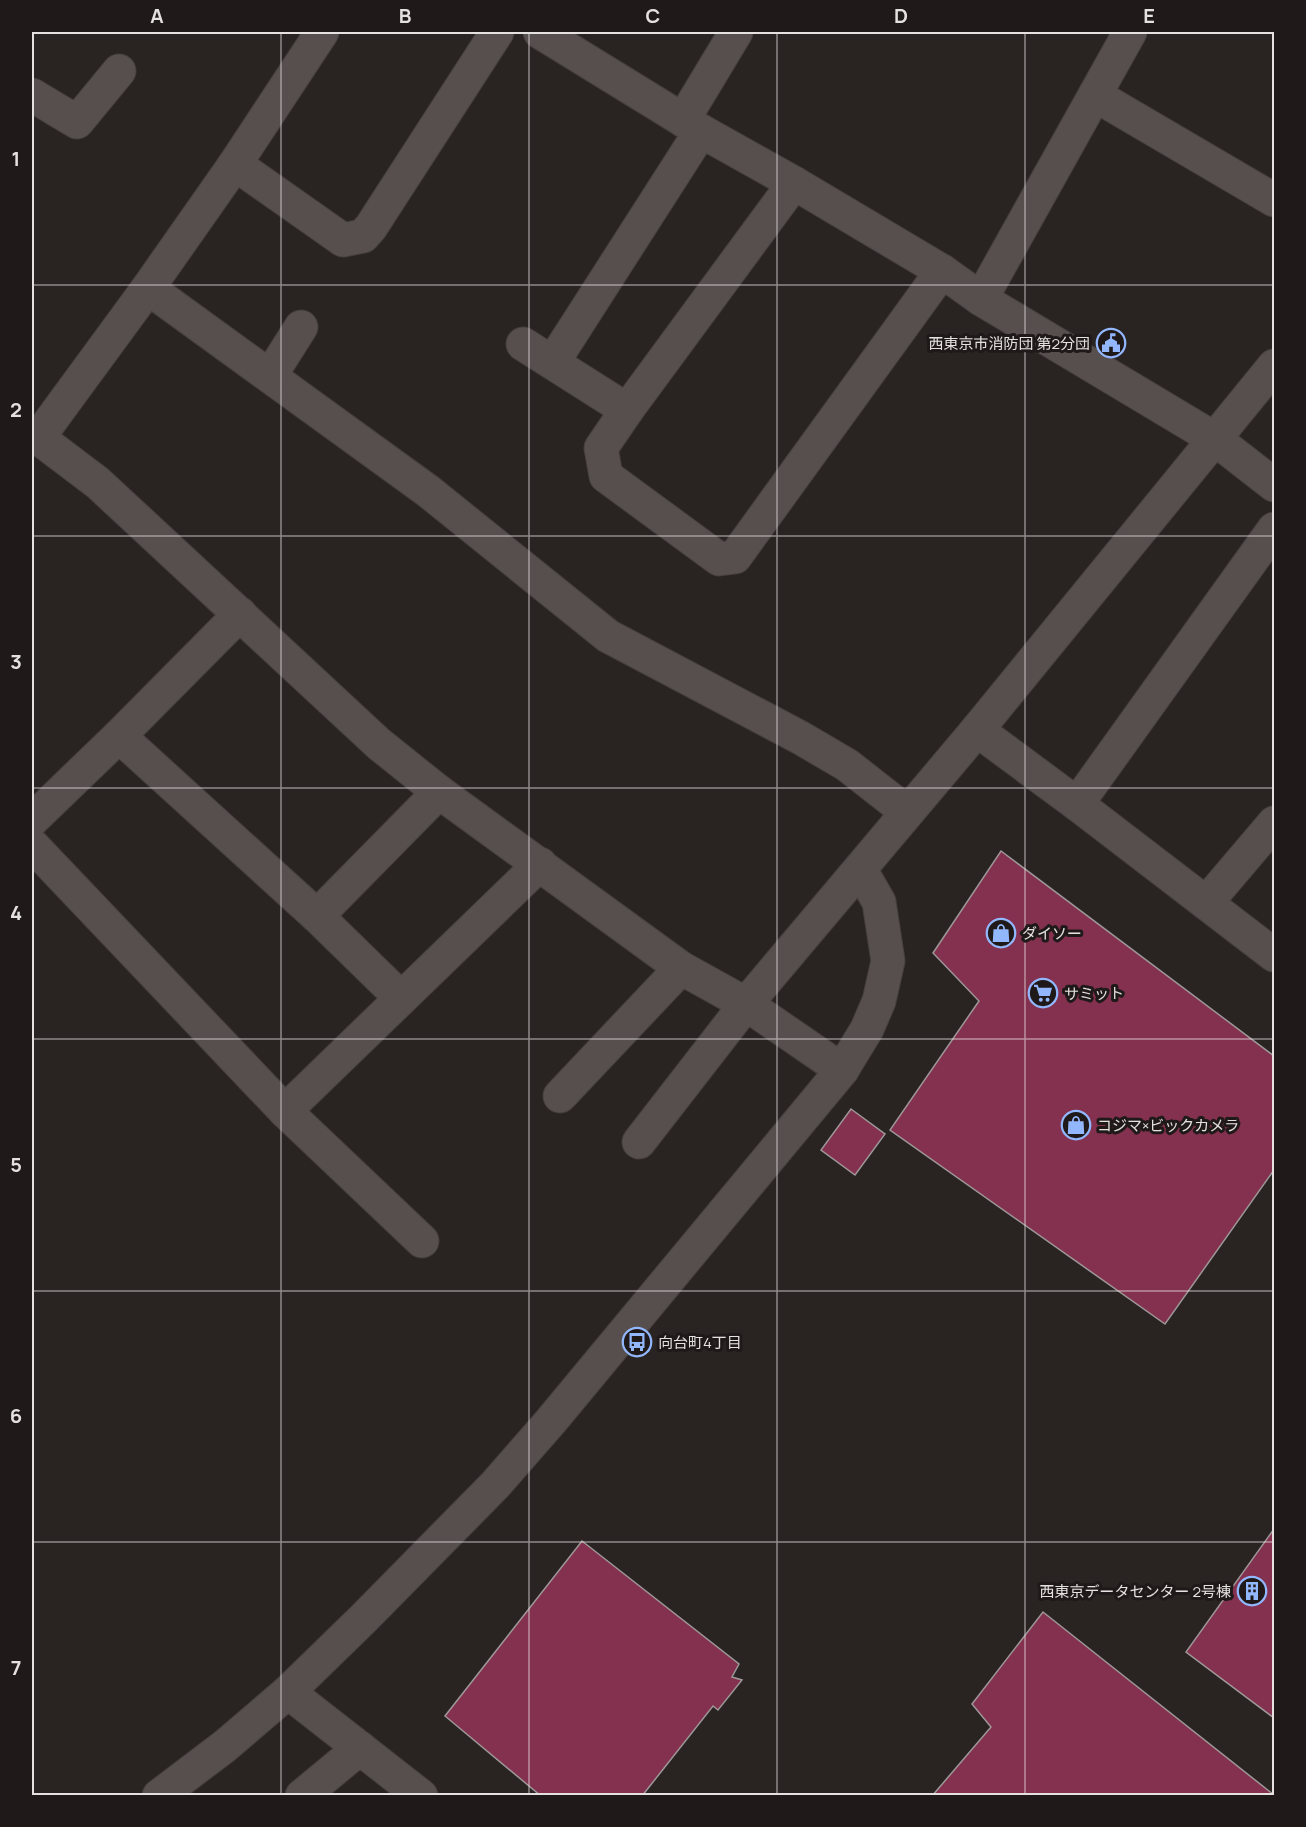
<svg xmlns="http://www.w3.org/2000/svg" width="1306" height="1827" font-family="Manrope,'Noto Sans JP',sans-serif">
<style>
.building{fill:#84314f;stroke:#9e9798;stroke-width:1.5}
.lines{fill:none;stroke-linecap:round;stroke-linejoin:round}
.minor-casing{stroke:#453f3e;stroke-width:35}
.minor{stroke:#564f4e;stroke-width:33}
.grid{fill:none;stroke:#e5e1e0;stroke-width:1.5;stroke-opacity:0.55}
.labels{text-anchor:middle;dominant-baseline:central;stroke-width:6;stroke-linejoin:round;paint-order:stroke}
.poi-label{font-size:15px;fill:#e5e1e0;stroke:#1f1919;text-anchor:start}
.neatline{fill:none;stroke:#e5e1e0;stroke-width:2}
.grid-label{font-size:20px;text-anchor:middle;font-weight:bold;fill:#e5e1e0}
</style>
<rect width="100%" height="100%" fill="#292322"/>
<g class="building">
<polygon points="1001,851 1274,1056 1274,1170 1165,1324 890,1130 979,1001 933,953"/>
<polygon points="851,1109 885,1134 855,1175 821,1150"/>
<polygon points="1274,1529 1274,1718 1186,1652"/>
<polygon points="582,1541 739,1664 732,1677 742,1680 718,1710 713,1706 642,1796 541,1796 445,1716"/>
<polygon points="1043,1612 1274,1795 1274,1796 932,1796 991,1727 972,1704"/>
</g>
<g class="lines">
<g class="minor-casing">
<g id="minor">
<polyline points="540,32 701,131 794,183 942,271 981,299 1215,439 1274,485"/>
<polyline points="32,95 77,122 119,71"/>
<polyline points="1095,95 1274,200"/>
<polyline points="683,120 736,32"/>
<polyline points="235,164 343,240 363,236 371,227 497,32"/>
<polyline points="794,183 627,410 601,448 606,476 719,559 735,557 942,271"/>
<polyline points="148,288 428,491 608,636 801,738 847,765 907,812"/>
<polyline points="981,299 1130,32"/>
<polyline points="523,344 627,410"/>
<polyline points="553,362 701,131"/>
<polyline points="270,376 301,327"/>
<polyline points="32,433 98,483 379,744 439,792 681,968 746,1004 842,1070"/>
<polyline points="38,438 148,288 235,164 322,32"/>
<polyline points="977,730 1077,804 1274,955"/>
<polyline points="119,736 317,916 401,998"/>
<polyline points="1077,804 1274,529"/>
<polyline points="32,820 119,736 240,614"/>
<polyline points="32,845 285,1111 422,1241"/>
<polyline points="1206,903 1274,823"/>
<polyline points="317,916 439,792"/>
<polyline points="560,1096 681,968"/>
<polyline points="285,1111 540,864"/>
<polyline points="639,1142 746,1004 977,730 1274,366"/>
<polyline points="288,1692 421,1796"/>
<polyline points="159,1796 225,1746 288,1692 364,1618 495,1485 551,1421 842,1070 867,1029 879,1001 888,961 879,902 860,869"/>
<polyline points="302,1796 360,1748"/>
</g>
</g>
<use href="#minor" class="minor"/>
</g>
<path class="grid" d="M281 32V1796M529 32V1796M777 32V1796M1025 32V1796M32 285H1274M32 536H1274M32 788H1274M32 1039H1274M32 1291H1274M32 1542H1274"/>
<defs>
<g id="civic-ring" transform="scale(1.5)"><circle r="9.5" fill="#1f1919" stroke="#92b7fd" stroke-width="1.5"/><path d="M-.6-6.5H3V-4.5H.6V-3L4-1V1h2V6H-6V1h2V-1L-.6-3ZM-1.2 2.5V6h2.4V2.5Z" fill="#92b7fd"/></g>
<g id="shop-ring" transform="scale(1.5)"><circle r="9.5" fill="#1f1919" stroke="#92b7fd" stroke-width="1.5"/><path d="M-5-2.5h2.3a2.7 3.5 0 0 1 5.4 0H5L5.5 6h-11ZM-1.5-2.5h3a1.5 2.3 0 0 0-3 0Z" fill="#92b7fd"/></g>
<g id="supermarket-ring" transform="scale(1.5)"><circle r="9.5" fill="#1f1919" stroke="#92b7fd" stroke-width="1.5"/><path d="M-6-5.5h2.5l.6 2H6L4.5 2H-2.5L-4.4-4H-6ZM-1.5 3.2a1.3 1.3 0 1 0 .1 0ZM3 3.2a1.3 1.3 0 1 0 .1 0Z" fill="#92b7fd"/></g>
<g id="bus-ring" transform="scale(1.5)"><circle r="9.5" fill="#1f1919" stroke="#92b7fd" stroke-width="1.5"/><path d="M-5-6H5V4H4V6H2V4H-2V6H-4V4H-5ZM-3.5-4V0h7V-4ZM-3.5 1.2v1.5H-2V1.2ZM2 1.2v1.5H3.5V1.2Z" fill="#92b7fd"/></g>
<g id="building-ring" transform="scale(1.5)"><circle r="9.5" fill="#1f1919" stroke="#92b7fd" stroke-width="1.5"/><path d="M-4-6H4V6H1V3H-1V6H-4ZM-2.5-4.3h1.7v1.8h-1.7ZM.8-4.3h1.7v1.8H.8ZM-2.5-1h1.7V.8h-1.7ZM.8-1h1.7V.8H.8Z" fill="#92b7fd"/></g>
</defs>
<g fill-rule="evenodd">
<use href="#civic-ring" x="1111" y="343"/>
<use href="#shop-ring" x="1001" y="933"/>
<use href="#supermarket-ring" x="1043" y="993"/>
<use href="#shop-ring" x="1076" y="1125"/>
<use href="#bus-ring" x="637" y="1342"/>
<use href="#building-ring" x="1252" y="1591"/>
</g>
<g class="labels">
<g class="poi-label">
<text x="1090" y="343" text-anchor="end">西東京市消防団 第2分団</text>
<text x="1022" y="933">ダイソー</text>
<text x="1064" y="993">サミット</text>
<text x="1097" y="1125">コジマ×ビックカメラ</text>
<text x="658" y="1342">向台町4丁目</text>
<text x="1231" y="1591" text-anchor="end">西東京データセンター 2号棟</text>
</g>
</g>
<rect width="1306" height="1827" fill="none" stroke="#1f1919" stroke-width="66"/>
<rect x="33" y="33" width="1240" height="1761" class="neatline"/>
<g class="grid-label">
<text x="157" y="23">A</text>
<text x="405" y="23">B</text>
<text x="653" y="23">C</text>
<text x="901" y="23">D</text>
<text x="1149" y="23">E</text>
<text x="16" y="166">1</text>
<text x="16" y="417">2</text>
<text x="16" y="669">3</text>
<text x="16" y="920">4</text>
<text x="16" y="1172">5</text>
<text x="16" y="1423">6</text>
<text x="16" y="1675">7</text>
</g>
</svg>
